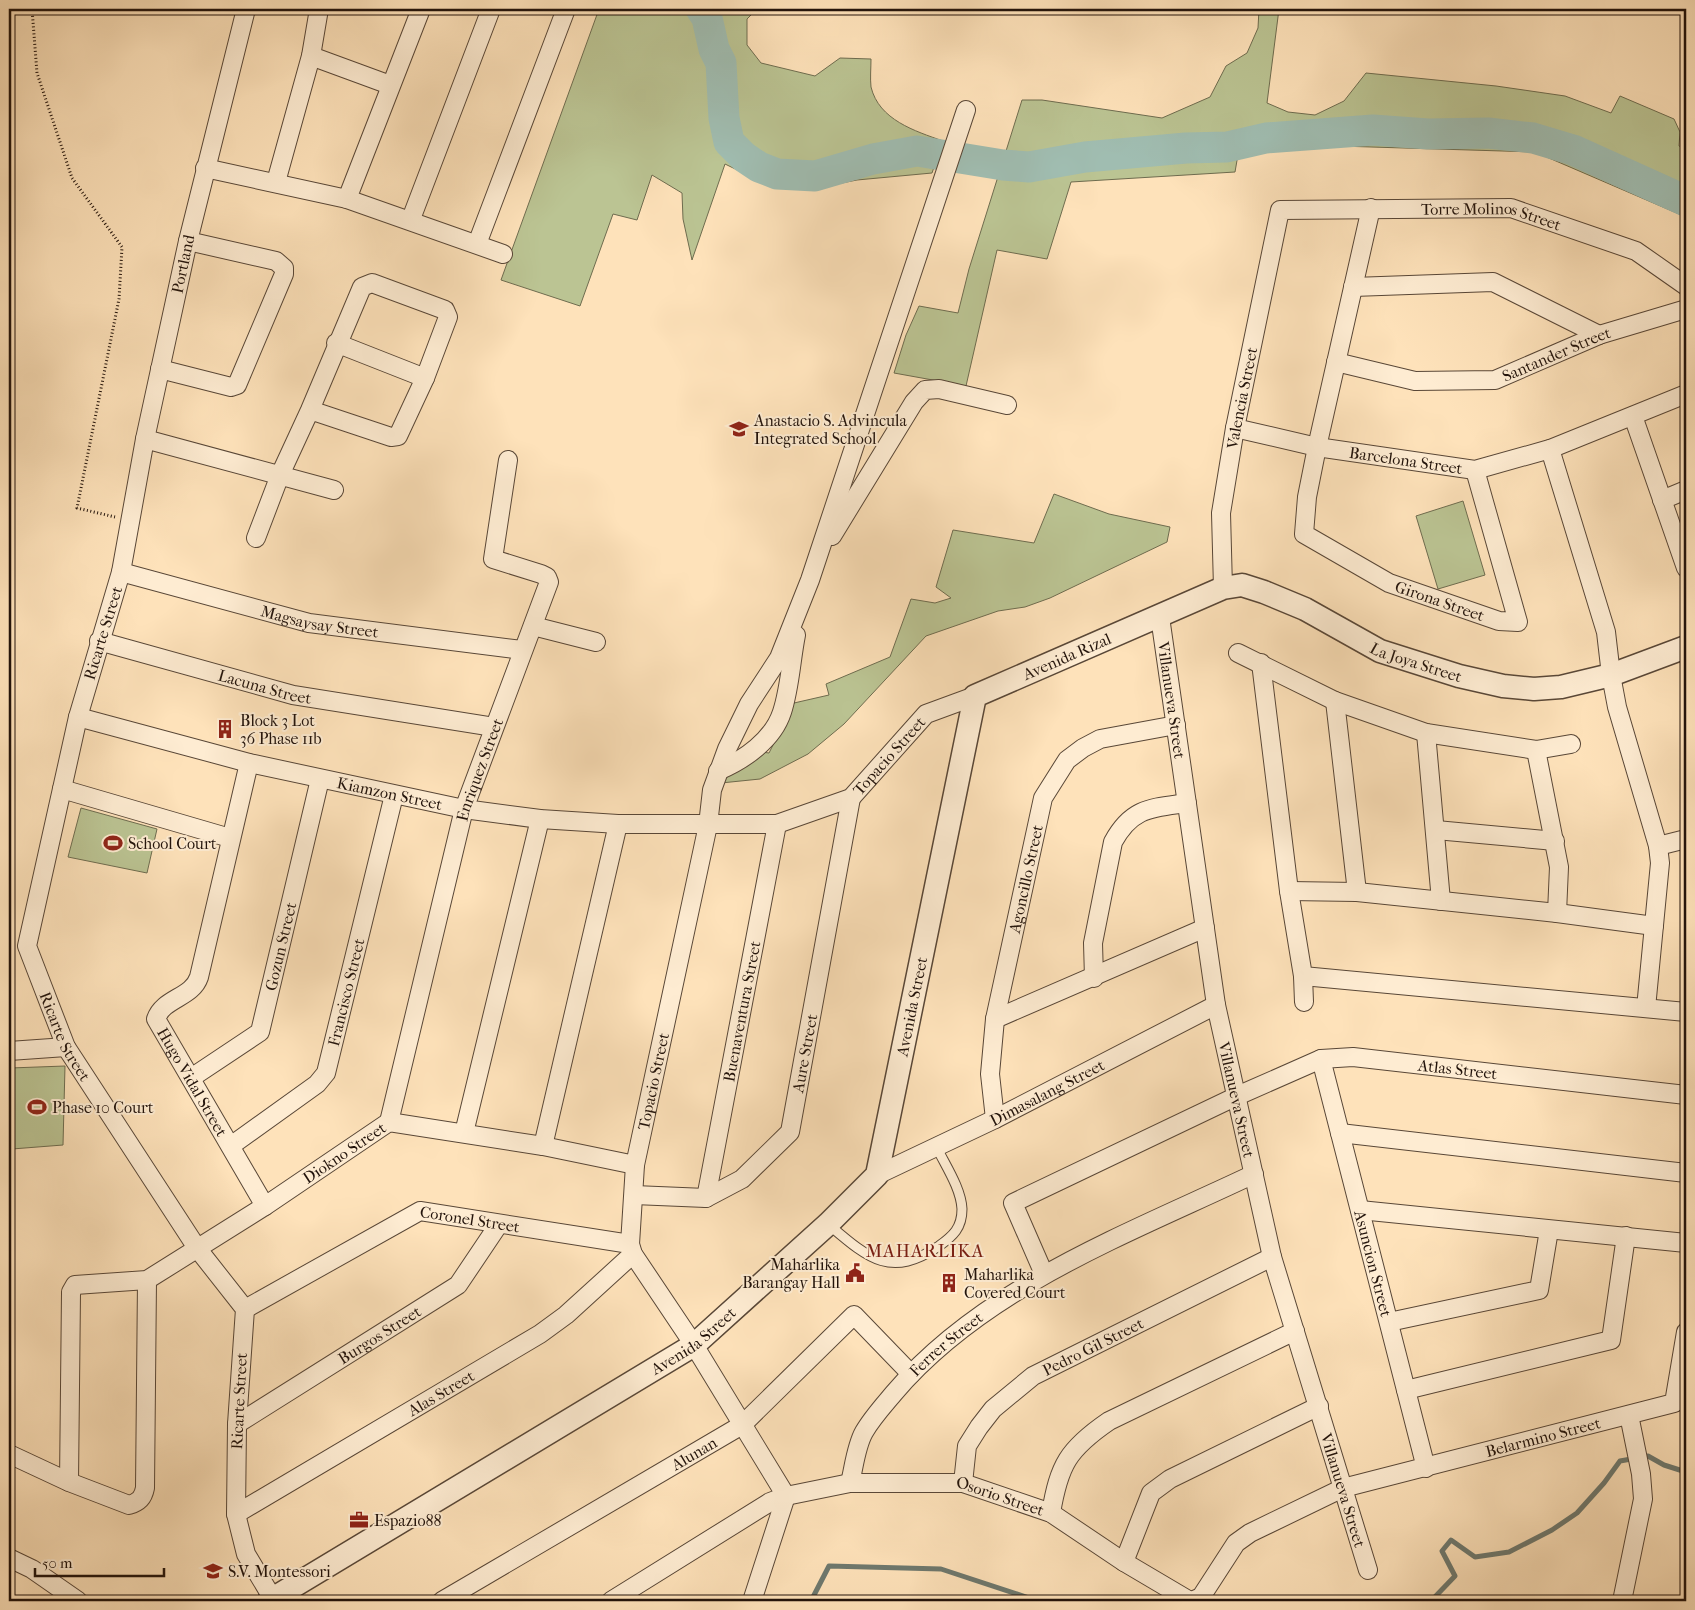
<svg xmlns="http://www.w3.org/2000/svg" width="1695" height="1610" font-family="'IM FELL French Canon',serif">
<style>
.green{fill:#bbc493;stroke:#6e6c4f}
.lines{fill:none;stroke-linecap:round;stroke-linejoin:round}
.stream{stroke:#6e796f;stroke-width:5}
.river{stroke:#a0bdb1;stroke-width:31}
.service-casing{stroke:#594737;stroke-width:11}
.minor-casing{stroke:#594737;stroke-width:20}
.tertiary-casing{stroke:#594737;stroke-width:25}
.path{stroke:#22130b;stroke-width:3;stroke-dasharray:1 2.5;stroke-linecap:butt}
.service{stroke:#feecd2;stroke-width:9}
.minor{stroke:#feecd2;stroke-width:18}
.tertiary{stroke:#feecd2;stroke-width:22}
.labels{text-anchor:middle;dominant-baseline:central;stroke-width:4;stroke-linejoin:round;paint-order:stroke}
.street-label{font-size:16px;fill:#22130b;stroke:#feecd2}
.poi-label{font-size:16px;fill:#22130b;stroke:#feecd2;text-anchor:start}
.neighbourhood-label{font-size:18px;letter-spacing:1px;fill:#7a1f14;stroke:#feecd2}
</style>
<rect width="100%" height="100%" fill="#fee2ba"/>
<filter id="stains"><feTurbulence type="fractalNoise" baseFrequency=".004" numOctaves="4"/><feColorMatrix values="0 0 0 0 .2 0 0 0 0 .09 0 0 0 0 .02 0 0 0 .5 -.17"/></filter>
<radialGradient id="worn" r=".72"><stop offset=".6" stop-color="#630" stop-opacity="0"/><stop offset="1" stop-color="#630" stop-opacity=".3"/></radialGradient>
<g class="green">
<path d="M599 9H757L747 19V45L761 63 815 76 840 58 871 59C871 68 870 78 871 87 879 120 915 131 943 141L932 173 857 180 811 189 785 188 762 182 725 164 692 260 683 219 682 193 652 175 637 220 613 214 580 306 501 280Z"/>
<polygon points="1259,9 1279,9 1267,103 1288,112 1315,115 1344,101 1366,73 1496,86 1565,96 1611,113 1620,96 1674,119 1680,132 1679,146 1686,149 1686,217 1535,152 1240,143 1235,172 1071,182 1047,259 997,250 966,386 894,373 906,335 919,306 958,313 969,269 1022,100 1042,100 1162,118 1210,97 1226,66 1247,53 1258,28"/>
<polygon points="1054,494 1109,514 1170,527 1167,542 1050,598 1025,607 998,611 926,636 844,724 808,754 760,779 721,783 739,749 769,753 794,703 829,695 826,684 890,657 911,599 935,603 951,598 936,587 953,530 1034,543"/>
<polygon points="1463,501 1485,575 1438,589 1416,516"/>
<polygon points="81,808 157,829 147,873 68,857"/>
<polygon points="65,1066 63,1145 12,1149 10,1068"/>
</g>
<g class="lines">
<g class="stream">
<polyline points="811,1601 829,1566 941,1569 1038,1601"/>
<polyline points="1431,1601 1455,1576 1442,1551 1451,1540 1475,1557 1509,1552 1552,1530 1577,1513 1604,1483 1620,1461 1648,1456 1664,1465 1686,1472"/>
</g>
<polyline class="river" points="701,9 707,18 714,49 721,63 724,118 729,142 744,157 759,167 777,174 815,176 873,159 917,151 1003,165 1029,167 1085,157 1186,148 1227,147 1266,138 1373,130 1428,134 1488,133 1533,138 1573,150 1686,201"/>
<g class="service-casing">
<path id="service" d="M828 1224C868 1258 890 1279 939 1246 953 1236 962 1228 962 1209 961 1188 945 1165 936 1146"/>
</g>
<g class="minor-casing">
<g id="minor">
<path id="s1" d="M246 9 188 241 145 439 121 572 78 717 27 946 66 1047 197 1248 245 1309 237 1424 236 1514 246 1554 273 1599"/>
<polyline points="311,56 390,85"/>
<polyline points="205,168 347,199 503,254"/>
<polyline points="276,182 311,56 319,9"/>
<polyline points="347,199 421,9"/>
<path id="s2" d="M1371 208 1317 447 1307 497 1304 534 1389 583 1499 621 1518 622 1475 470"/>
<polyline points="411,219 491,9"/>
<polyline points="477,244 566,9"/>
<polyline points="1353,287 1493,282 1599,335"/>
<polyline points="336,343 425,378"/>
<path id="s3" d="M1336 362 1415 381 1495 380 1599 335 1686 309"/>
<polyline points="160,369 231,387 237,385 284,274 284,268 276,261 188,241"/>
<polyline points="1633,416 1686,568"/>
<path id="s4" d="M1235 428 1317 447 1475 470 1550 449 1686 394"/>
<polyline points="145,439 334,490"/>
<polyline points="1550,449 1606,632 1611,675 1617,707 1658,846 1660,863 1646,1008"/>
<polyline points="1662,500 1686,490"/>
<polyline points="832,536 914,402 925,390 939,389 1007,405"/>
<polyline points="256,538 280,475 310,410 362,287 372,283 445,310 448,317 425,378 398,436 391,437 310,410"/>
<path id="s5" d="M121 572 309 623 522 650"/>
<path id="s6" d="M1223 588 1221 513 1235 428 1280 210 1511 208 1636 251 1686 286"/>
<path id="s7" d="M1160 617 1216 1005 1272 1257 1368 1570"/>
<polyline points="533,626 596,642"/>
<path id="s8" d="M99 641 293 695 494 727"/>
<polyline points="1238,653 1335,701 1426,733 1536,750 1571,744"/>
<polyline points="1261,663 1289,891 1303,976 1686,1012"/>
<polyline points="1335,701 1357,892"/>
<path id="s9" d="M78 717 249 763 464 809 540 819 618 824H777L851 798 926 714 975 696"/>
<polyline points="1426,733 1441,901"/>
<path id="s10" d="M249 763 199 977C192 998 163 998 156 1019L265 1206"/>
<path d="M718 771C744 760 773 740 782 712 790 688 791 660 796 635"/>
<polyline points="62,789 230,838"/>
<polyline points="1436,830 1555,841"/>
<polyline points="1658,846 1686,839"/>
<polyline points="1289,891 1357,892 1557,913 1559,867 1536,750"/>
<polyline points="1557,913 1654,926"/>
<polyline points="1303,976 1304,1002"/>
<path d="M1094 978 1093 943 1113 842C1132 807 1152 808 1187 803"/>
<polyline points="995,1019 1205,928"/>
<polyline points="9,1051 66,1047"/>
<path id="s11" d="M1321 1059 1426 1468"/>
<path id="s12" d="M191 1078 260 1032 320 779"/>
<path id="s13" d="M995 1119 990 1074 995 1019 1043 798 1067 760 1083 748 1100 739 1176 725"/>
<path id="s14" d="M389 1122 464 809 549 582 547 577 541 574 493 559 508 460"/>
<polyline points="464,1133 540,819"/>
<polyline points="1340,1133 1686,1173"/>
<path id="s15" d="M232 1145 317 1084 326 1073 394 795"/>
<polyline points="543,1146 618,824"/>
<path id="s16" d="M877 1175 995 1119 1216 1005"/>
<path id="s17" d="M634 1195 706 1198 742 1179 790 1132 851 798"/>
<path id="s18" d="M706 1198 777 824"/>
<polyline points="1360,1210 1686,1243"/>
<path id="s19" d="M1044 1274 1013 1203 1237 1096 1321 1059 1353 1057 1686 1095"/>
<path id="s20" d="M245 1309 420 1211 630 1244"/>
<polyline points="1389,1322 1539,1290 1549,1230"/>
<polyline points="1406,1390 1611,1340 1626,1236"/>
<path id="s21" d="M237 1424 458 1285 499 1224"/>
<path d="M9 1454 69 1482 129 1505C139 1502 143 1498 145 1488L147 1280"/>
<path id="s22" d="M69 1482 71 1292 75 1285 147 1280 265 1206 389 1122 543 1146 635 1165"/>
<path id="s23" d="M850 1483C854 1467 856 1446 864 1432 872 1418 884 1405 894 1393 985 1286 1130 1233 1254 1174"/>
<path id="s24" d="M963 1483 967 1446 979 1427 993 1409 1033 1376 1272 1257"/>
<path d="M1051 1513C1059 1465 1068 1449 1109 1421L1295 1331"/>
<path id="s25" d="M236 1514 540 1334 566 1315 633 1254"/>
<polyline points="9,1558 32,1569 78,1601"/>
<polyline points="1124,1562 1151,1493 1170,1479 1319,1406"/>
<path id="s26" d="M442 1601 742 1425 854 1315 911 1374"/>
<path id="s27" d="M611 1601 770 1502 786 1496 850 1483H963L1051 1513 1124 1562 1190 1601"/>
<path id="s28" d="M752 1601 786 1496 694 1345 633 1254 630 1244 635 1165 708 825 712 790 727 749 749 704 779 658 810 580 966 110"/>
<path id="s29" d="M1192 1601 1201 1597 1236 1543 1250 1533 1343 1488 1674 1403 1686 1332"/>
<polyline points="1622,1601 1643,1499 1641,1474 1629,1415"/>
</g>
</g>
<g class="tertiary-casing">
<g id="tertiary">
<path id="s30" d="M269 1601 694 1345 828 1224 877 1175 975 696 1223 588 1242 585 1264 592 1305 609 1380 651 1459 676 1503 686 1534 689 1561 687 1611 675 1686 647"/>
</g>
</g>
<polyline class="path" points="32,9 37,73 72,178 122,247 119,299 77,508 115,517"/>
<use href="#service" class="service"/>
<use href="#minor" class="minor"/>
<use href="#tertiary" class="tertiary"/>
</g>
<defs>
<g id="school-bare" transform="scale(1.5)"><path d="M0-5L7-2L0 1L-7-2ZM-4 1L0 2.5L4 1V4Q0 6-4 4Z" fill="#8f2418" stroke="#feecd2" stroke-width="2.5" paint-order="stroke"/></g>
<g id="building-bare" transform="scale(1.5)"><path d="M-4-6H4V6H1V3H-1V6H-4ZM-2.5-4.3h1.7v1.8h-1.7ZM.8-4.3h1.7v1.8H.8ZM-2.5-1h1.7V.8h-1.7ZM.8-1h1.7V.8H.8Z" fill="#8f2418" stroke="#feecd2" stroke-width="2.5" paint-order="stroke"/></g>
<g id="stadium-bare" transform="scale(1.5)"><path d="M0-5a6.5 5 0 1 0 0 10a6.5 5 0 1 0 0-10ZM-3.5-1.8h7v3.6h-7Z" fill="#8f2418" stroke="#feecd2" stroke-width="2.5" paint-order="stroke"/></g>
<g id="civic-bare" transform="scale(1.5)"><path d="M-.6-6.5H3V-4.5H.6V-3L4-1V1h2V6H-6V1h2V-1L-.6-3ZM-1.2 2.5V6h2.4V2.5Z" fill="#8f2418" stroke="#feecd2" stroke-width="2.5" paint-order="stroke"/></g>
<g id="office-bare" transform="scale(1.5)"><path d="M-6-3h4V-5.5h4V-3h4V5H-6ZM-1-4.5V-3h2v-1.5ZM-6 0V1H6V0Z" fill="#8f2418" stroke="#feecd2" stroke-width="2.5" paint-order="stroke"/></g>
</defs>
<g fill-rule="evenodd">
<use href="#school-bare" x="739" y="429"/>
<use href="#building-bare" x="225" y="729"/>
<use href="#stadium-bare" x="113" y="843"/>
<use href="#stadium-bare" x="37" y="1107"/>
<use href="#civic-bare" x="855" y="1273"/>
<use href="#building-bare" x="949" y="1283"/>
<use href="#office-bare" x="359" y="1520"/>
<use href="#school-bare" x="213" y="1571"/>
</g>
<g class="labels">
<g class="street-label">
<text stroke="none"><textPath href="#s6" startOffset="596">Torre Molinos Street</textPath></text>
<text transform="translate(183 264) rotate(-78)">Portland</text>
<text stroke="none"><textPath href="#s3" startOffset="228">Santander Street</textPath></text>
<text stroke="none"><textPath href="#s6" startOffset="192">Valencia Street</textPath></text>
<text stroke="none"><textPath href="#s4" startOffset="174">Barcelona Street</textPath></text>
<text stroke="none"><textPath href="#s2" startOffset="485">Girona Street</textPath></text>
<text stroke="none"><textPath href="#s5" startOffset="205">Magsaysay Street</textPath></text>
<text transform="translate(103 633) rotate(-73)">Ricarte Street</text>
<text stroke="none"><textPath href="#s30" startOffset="1335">Avenida Rizal</textPath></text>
<text stroke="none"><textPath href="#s30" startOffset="1716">La Joya Street</textPath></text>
<text stroke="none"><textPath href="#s8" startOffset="172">Lacuna Street</textPath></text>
<text stroke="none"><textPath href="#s7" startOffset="84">Villanueva Street</textPath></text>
<text stroke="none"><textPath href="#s9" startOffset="846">Topacio Street</textPath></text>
<text stroke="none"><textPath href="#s14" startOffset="364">Enriquez Street</textPath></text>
<text stroke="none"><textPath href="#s9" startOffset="321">Kiamzon Street</textPath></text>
<text stroke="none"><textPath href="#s13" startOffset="244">Agoncillo Street</textPath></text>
<text stroke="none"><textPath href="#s12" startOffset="171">Gozun Street</textPath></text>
<text stroke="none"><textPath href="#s15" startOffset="202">Francisco Street</textPath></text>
<text stroke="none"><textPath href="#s30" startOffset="918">Avenida Street</textPath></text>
<text stroke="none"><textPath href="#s18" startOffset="190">Buenaventura Street</textPath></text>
<text stroke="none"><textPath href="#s1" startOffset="1061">Ricarte Street</textPath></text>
<text stroke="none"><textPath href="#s17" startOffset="260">Aure Street</textPath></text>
<text stroke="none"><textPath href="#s19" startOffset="555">Atlas Street</textPath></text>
<text stroke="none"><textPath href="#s10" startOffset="354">Hugo Vidal Street</textPath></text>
<text stroke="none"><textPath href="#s28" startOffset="572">Topacio Street</textPath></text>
<text stroke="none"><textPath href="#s16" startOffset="189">Dimasalang Street</textPath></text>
<text stroke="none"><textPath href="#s7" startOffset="489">Villanueva Street</textPath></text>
<text stroke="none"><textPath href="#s22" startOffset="505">Diokno Street</textPath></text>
<text stroke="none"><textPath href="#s20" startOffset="251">Coronel Street</textPath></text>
<text stroke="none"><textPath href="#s11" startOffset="211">Asuncion Street</textPath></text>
<text stroke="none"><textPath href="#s21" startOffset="168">Burgos Street</textPath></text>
<text stroke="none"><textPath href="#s30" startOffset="498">Avenida Street</textPath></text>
<text stroke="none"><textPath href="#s23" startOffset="174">Ferrer Street</textPath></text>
<text stroke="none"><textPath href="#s24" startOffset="201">Pedro Gil Street</textPath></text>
<text stroke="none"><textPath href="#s25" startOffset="238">Alas Street</textPath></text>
<text transform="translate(239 1401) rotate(-87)">Ricarte Street</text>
<text stroke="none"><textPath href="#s29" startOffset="401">Belarmino Street</textPath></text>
<text stroke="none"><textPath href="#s26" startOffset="292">Alunan</textPath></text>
<text stroke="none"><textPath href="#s7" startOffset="894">Villanueva Street</textPath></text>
<text stroke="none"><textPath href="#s27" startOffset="422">Osorio Street</textPath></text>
</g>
<g class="poi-label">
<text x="754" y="420">Anastacio S. Advincula<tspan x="754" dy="18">Integrated School</tspan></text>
<text x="240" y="720">Block 3 Lot<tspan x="240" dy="18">36 Phase 11b</tspan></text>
<text x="128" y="843">School Court</text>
<text x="52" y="1107">Phase 10 Court</text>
<text x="840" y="1264" text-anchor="end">Maharlika<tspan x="840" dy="18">Barangay Hall</tspan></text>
<text x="964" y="1274">Maharlika<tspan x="964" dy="18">Covered Court</tspan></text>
<text x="374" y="1520">Espazio88</text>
<text x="228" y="1571">S.V. Montessori</text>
</g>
<g class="neighbourhood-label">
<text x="925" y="1251">MAHARLIKA</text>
</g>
</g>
<rect width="1695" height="1610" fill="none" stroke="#fee2ba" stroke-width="30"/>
<rect x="10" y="10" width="1675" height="1590" fill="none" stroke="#22130b" stroke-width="2.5"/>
<rect x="15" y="15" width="1665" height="1580" fill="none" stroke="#22130b"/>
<path d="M35 1568v8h129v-8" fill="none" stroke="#22130b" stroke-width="2.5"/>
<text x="42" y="1568" font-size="15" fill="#22130b" stroke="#feecd2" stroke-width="4" paint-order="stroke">50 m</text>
<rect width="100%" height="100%" filter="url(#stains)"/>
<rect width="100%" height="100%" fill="url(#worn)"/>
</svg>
